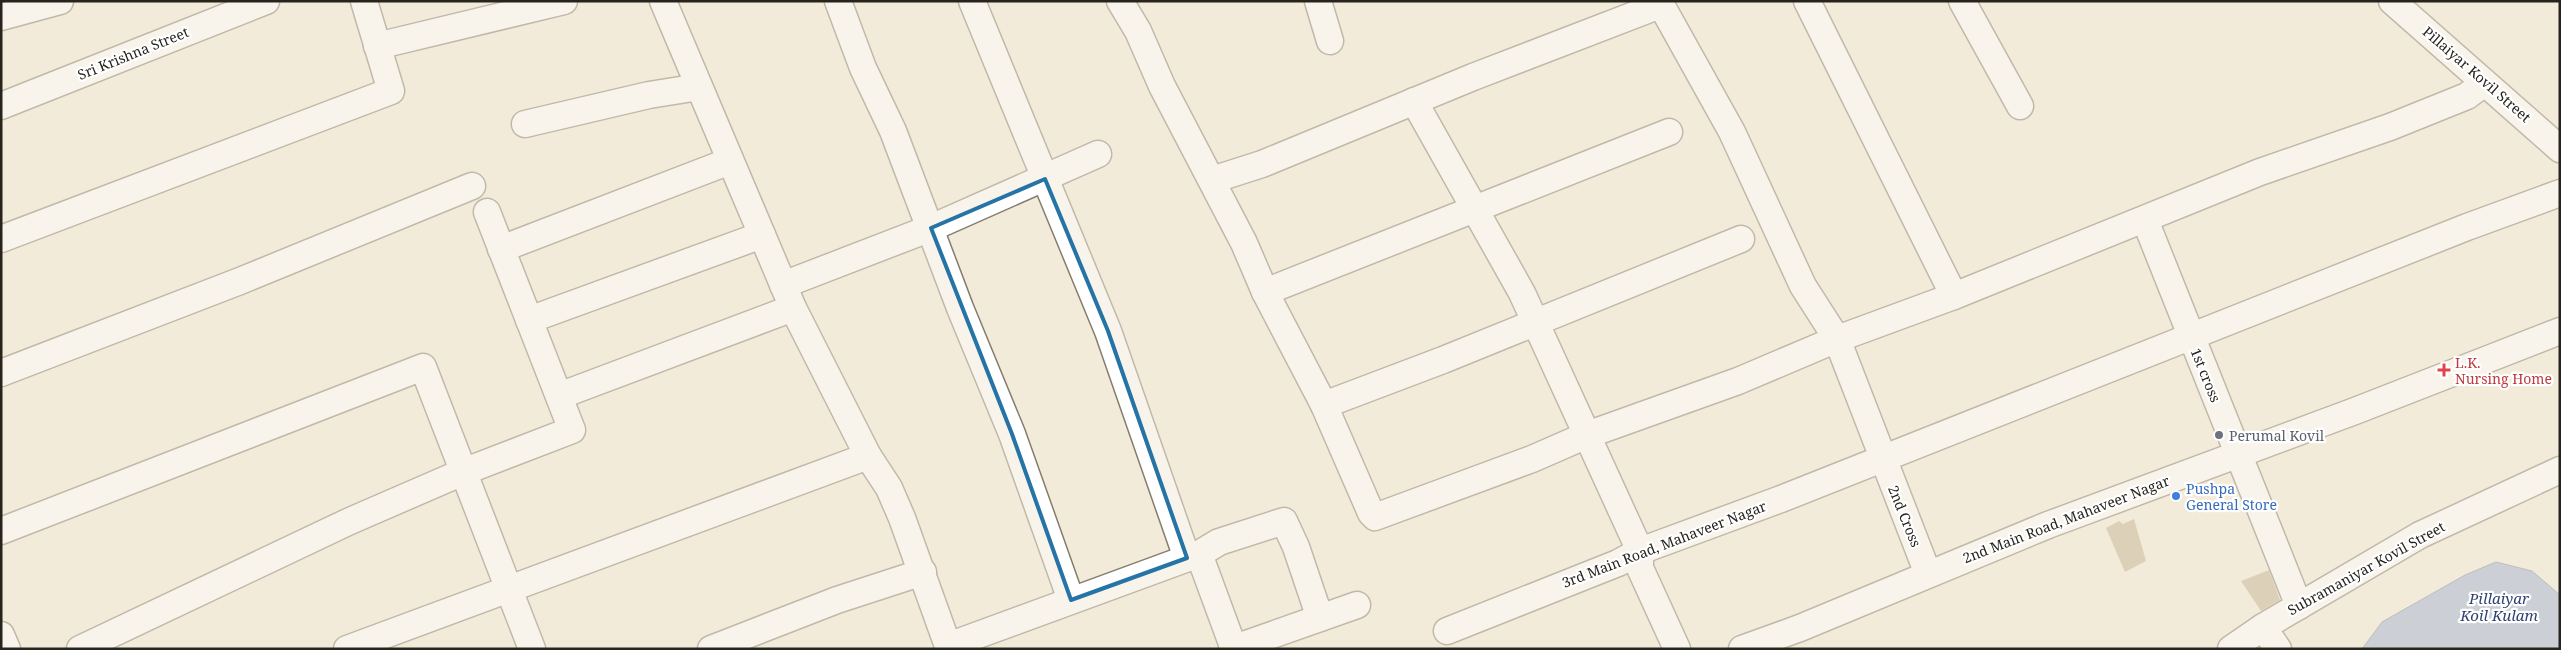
<svg xmlns="http://www.w3.org/2000/svg" width="2561" height="650" font-family="'Noto Serif',serif">
<style>
.water{fill:#9eaecf;stroke:#7a859a}
.building{fill:#c1b18e}
.lines{fill:none;stroke-linecap:round;stroke-linejoin:round}
.minor-casing{stroke:#847d6e;stroke-width:29}
.path{stroke:#b4aea0;stroke-width:3;stroke-dasharray:1 4;stroke-linecap:butt}
.minor{stroke:#fff;stroke-width:26}
.marked{fill:none;stroke:#2674a6;stroke-width:4;stroke-linejoin:round}
.health-dot{fill:#e0444e;stroke:#fff;stroke-width:2}
.worship-dot{fill:#6b7280;stroke:#fff;stroke-width:2}
.shop-dot{fill:#3f7fe0;stroke:#fff;stroke-width:2}
.labels{text-anchor:middle;dominant-baseline:central;stroke-width:4.5;stroke-linejoin:round;paint-order:stroke}
.street-label{font-size:14px;fill:#26241d;stroke:#fff}
.health-label{font-size:14px;fill:#be3a42;stroke:#fff;text-anchor:start}
.worship-label{font-size:14px;fill:#5b616d;stroke:#fff;text-anchor:start}
.shop-label{font-size:14px;fill:#366cbe;stroke:#fff;text-anchor:start}
.water-label{font-size:15px;font-style:italic;fill:#2e426f;stroke:#fff}
</style>
<rect width="100%" height="100%" fill="#f3ebda"/>
<polygon class="water" points="2496,562 2532,571 2560,595 2560,649 2362,649 2382,622 2465,575"/>
<g class="building">
<polygon points="2134,519 2146,561 2125,572 2106,528 2119,521 2123,524"/>
<polygon points="2269,570 2280,600 2261,611 2241,581"/>
</g>
<g class="lines">
<g class="minor-casing">
<g id="minor">
<polyline points="663,1 793,308 868,456 889,488 902,518 949,649"/>
<polyline points="838,1 863,68 893,131 960,308 1012,434 1071,600"/>
<polyline points="972,1 1108,331 1187,558"/>
<polyline points="1120,1 1138,31 1162,86 1244,243 1265,292 1324,405 1371,513 1375,517 1532,459 1587,435 1738,381 1837,339 1803,286 1732,132 1659,1"/>
<polyline points="1318,1 1330,41"/>
<polyline points="1807,1 1954,296"/>
<polyline points="1962,1 2020,106"/>
<polyline points="2392,1 2560,149"/>
<polyline points="1,17 60,1"/>
<polyline points="377,46 564,1"/>
<polyline points="1414,101 1522,293 1640,551 1640,568 1677,649"/>
<polyline points="1,106 266,1"/>
<polyline points="525,124 649,95 699,87"/>
<polyline points="1212,180 1262,164 1473,77 1660,5"/>
<polyline points="2145,220 2299,606"/>
<polyline points="1,239 391,91 364,1"/>
<polyline points="501,249 730,161"/>
<polyline points="783,285 931,228 1098,154"/>
<polyline points="1265,292 1669,132"/>
<polyline points="529,320 762,235"/>
<polyline points="1,373 240,281 472,186"/>
<polyline points="559,396 793,308"/>
<polyline points="1324,405 1443,360 1741,239"/>
<polyline points="1,531 423,367 532,649"/>
<polyline points="1199,554 1234,649"/>
<polyline points="1928,574 1837,339 1954,296 2260,172 2390,127 2467,96 2483,84"/>
<polyline points="2263,627 2278,649"/>
<polyline points="1447,631 1618,563 1640,551 1781,499 2467,227 2560,193"/>
<polyline points="1,635 7,649"/>
<polyline points="948,646 1199,554 1219,542 1284,521 1296,547 1320,618"/>
<polyline points="80,649 350,521 463,472 572,430 487,212"/>
<polyline points="347,649 868,456"/>
<polyline points="711,649 837,600 923,572"/>
<polyline points="1232,649 1357,605"/>
<polyline points="1742,649 1800,628 2048,525 2355,411 2560,331"/>
<polyline points="2231,649 2263,627 2420,535 2560,470"/>
</g>
</g>
<path class="path" d="M2380 649C2390 624 2484 576 2512 579 2522 580 2550 603 2560 610"/>
<use href="#minor" class="minor"/>
</g>
<path d="M0 0H2561V650H0ZM1045 179 1108 331 1187 558 1071 600 1012 434 931 228Z" fill="#f3ebda" fill-opacity=".55" fill-rule="evenodd"/>
<path class="marked" d="M1045 179 1108 331 1187 558 1071 600 1012 434 931 228Z"/>
<path class="health-dot" d="M2441.5 362.5h5v5h5v5h-5v5h-5v-5h-5v-5h5z"/>
<circle class="worship-dot" cx="2219" cy="435" r="5"/>
<circle class="shop-dot" cx="2176" cy="496" r="5"/>
<g class="labels">
<g class="street-label">
<text transform="translate(133 53) rotate(-22)">Sri Krishna Street</text>
<text transform="translate(2477 74) rotate(41)">Pillaiyar Kovil Street</text>
<text transform="translate(2206 375) rotate(68)">1st cross</text>
<text transform="translate(1905 516) rotate(68)">2nd Cross</text>
<text transform="translate(2066 519) rotate(-21)">2nd Main Road, Mahaveer Nagar</text>
<text transform="translate(1664 544) rotate(-21)">3rd Main Road, Mahaveer Nagar</text>
<text transform="translate(2366 568) rotate(-29)">Subramaniyar Kovil Street</text>
</g>
<g class="health-label">
<text x="2455" y="362">L.K.<tspan x="2455" dy="16">Nursing Home</tspan></text>
</g>
<g class="worship-label">
<text x="2229" y="435">Perumal Kovil</text>
</g>
<g class="shop-label">
<text x="2186" y="488">Pushpa<tspan x="2186" dy="16">General Store</tspan></text>
</g>
<g class="water-label">
<text x="2499" y="598">Pillaiyar<tspan x="2499" dy="17">Koil Kulam</tspan></text>
</g>
</g>
<rect width="2561" height="650" fill="none" stroke="#26241d" stroke-width="5"/>
</svg>
